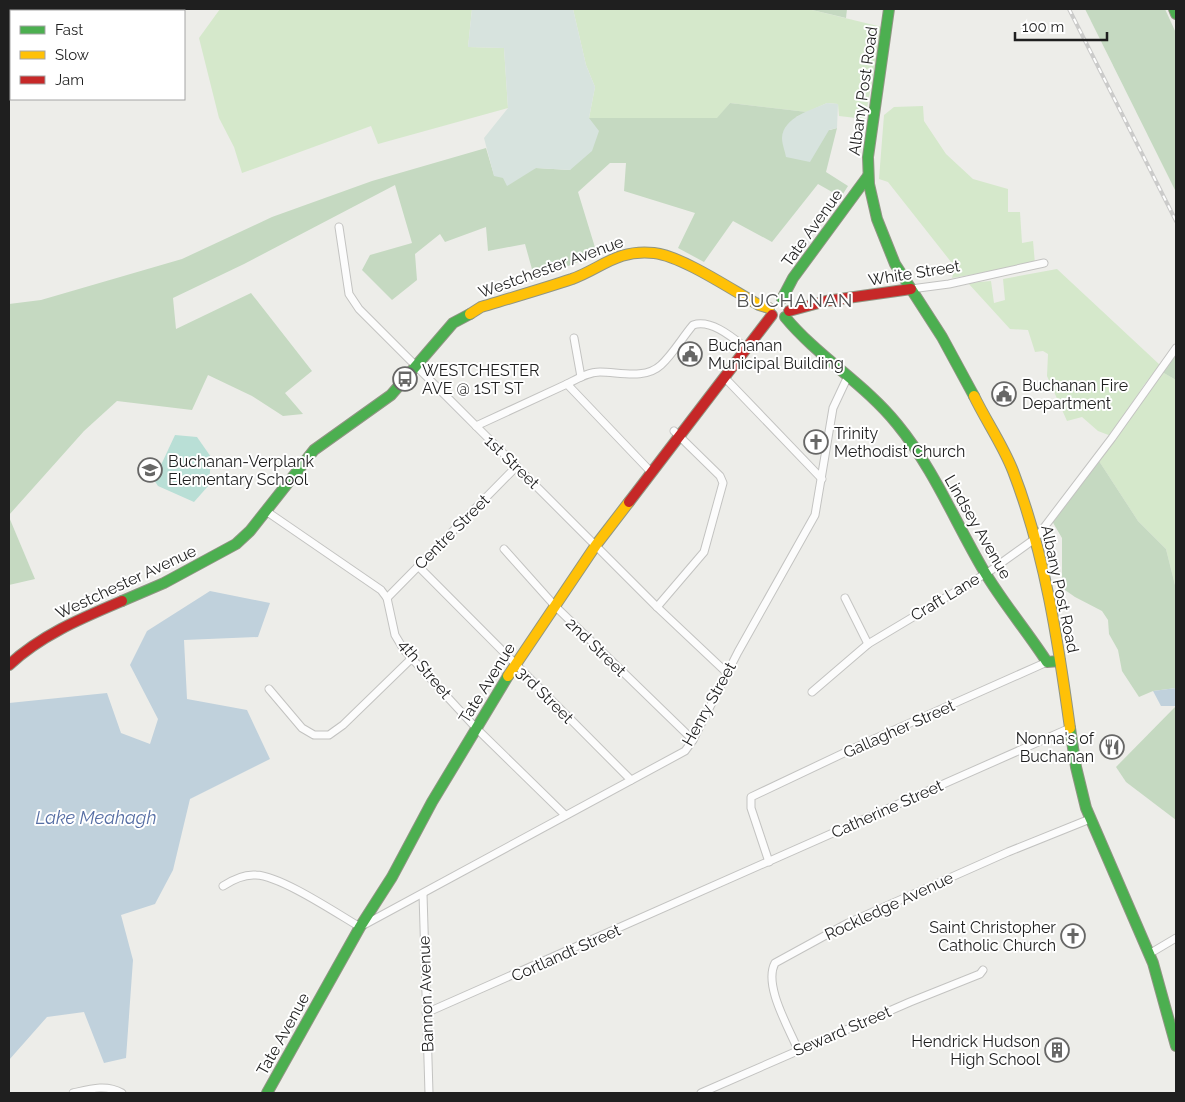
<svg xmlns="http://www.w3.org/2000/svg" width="1185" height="1102" font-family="Raleway,sans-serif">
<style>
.grass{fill:#d5e8cb}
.forest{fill:#c5d9c1}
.wetland{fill:#d7e3de}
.pitch{fill:#b9dfd6}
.water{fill:#c0d1dc}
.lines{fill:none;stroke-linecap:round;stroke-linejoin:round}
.street-casing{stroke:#c3c3c1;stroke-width:9}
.fast-casing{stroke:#909583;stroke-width:12}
.slow-casing{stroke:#909583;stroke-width:12}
.jam-casing{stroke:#909583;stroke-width:12}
.street{stroke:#fcfcfc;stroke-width:7}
.fast{stroke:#4caf50;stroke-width:10}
.slow{stroke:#ffc107;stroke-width:10}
.jam{stroke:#c62828;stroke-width:10}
.rail-casing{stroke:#cbcbca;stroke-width:4}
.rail{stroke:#fff;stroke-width:2;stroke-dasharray:5.5;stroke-linecap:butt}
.labels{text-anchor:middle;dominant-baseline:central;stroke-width:4;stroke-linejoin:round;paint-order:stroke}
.street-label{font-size:16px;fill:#1f1f1f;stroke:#fff}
.poi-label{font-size:16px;fill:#1f1f1f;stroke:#fff;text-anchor:start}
.water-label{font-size:18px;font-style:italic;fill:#566ea4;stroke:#fff}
.quarter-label{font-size:19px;letter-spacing:1px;fill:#525252;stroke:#fff}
</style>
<rect width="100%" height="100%" fill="#edede9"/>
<g class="grass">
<polygon points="220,9 472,9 468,47 504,48 508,108 378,144 371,126 242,173 234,147 219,118 199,38"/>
<polygon points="573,9 808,9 882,27 865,119 839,116 838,104 827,103 807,112 730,103 718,118 589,118 595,87 586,65"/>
<polygon points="923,106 924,121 946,154 973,179 1008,189 1008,212 1020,212 1022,243 1033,241 1035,264 952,278 955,267 888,182 879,179 884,115 894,107"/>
<polygon points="1057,269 1160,365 1144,385 1111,436 1098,431 1082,417 1067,421 1047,376 1048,354 1043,351 1035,352 1028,330 1010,329 968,283 991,281 994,303 1005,300 1003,279"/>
<polygon points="1162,372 1176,380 1176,589 1166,549 1138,521 1099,461"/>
</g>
<g class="forest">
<polygon points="808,9 847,9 846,18"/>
<polygon points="1085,9 1165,9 1176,33 1176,192"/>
<polygon points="730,103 807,112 796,117 830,130 837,128 826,172 848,186 841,197 818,184 772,242 733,221 704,262 678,248 695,213 624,191 626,163 610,163 578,192 597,254 535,280 525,244 488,251 486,227 445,242 440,234 415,254 417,280 392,300 362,270 370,255 412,243 395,185 244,264 173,298 176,329 251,293 312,371 285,393 303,414 283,416 252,396 208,375 192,410 117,401 84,431 9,515 9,304 41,300 182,259 272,217 372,181 486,148 494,175 536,168 570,170 589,118 717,118"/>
<polygon points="1176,352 1176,380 1162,372"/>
<polygon points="1099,461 1138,521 1166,549 1176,589 1176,688 1153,691 1139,697 1122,671 1118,650 1109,634 1108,620 1102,611 1075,597 1065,590 1062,583 1062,538 1052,521"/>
<polygon points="9,517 35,579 9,585"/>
<polygon points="1176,706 1176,820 1126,782 1116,767"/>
</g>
<g class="wetland">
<polygon points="472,9 573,9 586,65 595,87 589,118 599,131 592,151 570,170 536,168 507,186 503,178 494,176 484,138 508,108 504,48 468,47"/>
<path d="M827 103 838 104 837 128 829 130 810 162 786 157C785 151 782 144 782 138 783 117 812 110 827 103Z"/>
</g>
<polygon class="pitch" points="175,435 197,437 211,457 209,485 194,502 158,486 154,480"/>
<g class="water">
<polygon points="210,591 270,603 258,637 184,640 187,699 247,710 270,759 190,799 173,870 155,904 121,915 133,960 126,1058 104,1063 84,1012 47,1017 9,1060 9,703 107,693 121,733 150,744 158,719 130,665 147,631"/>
<polygon points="1176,688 1176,706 1161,706 1153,691"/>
</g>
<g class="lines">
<g class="street-casing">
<g id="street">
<polyline points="339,227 349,294 359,309 657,607 727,673"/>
<polyline points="911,289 949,284 1044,263"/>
<polyline points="574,338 581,377"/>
<polyline points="725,378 822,479"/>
<path d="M567 384C577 379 588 372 600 372 619 372 645 380 661 365 673 354 682 338 693 325 711 319 732 337 746 348"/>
<polyline points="476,426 567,384 651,472"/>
<polyline points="266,511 381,590 387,598 395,635 404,650 476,728 565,815"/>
<polyline points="504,549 555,606 693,740"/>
<polyline points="418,566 631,780"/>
<polyline points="387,598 517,466"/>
<polyline points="845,598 868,644"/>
<polyline points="657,607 704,552 723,483 720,476 674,431"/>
<polyline points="269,689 302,728 314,735 329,735 343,725 412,658"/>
<polyline points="812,692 868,644 990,571 1036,538 1112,438 1176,348"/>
<polyline points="769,862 751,808 751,797 865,743 1047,662"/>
<path d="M223 886C232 880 244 874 256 875 281 876 336 913 360 927L685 751 693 740 738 652 815 515 833 408 848 376"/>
<polyline points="423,894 429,1093"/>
<polyline points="1149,954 1176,938"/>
<polyline points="426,1013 1070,728"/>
<path d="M798 1050C789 1028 763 985 775 963L848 923 1008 852 1090 819"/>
<path d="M73 1093C90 1089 106 1084 122 1093"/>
<polyline points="701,1093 910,1002 980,974 983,970"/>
</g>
</g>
<g class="fast-casing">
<g id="fast">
<polyline points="889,9 868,157 869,184 877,219 895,264 942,337 974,396"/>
<polyline points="1174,9 1176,14"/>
<polyline points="9,15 11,12"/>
<polyline points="782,299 793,278 868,176"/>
<path d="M785 317C818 357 865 384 897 424 934 469 955 522 984 571 1003 603 1027 631 1047 662L1060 661"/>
<polyline points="122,601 164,583 236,544 250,531 314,450 391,395 453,323 470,314"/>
<polyline points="1070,728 1076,767 1086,808 1153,963 1176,1046"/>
<polyline points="267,1093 360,927 392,877 432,802 508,676"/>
</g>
</g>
<g class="slow-casing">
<g id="slow">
<path d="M470 314 481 307C511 298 542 289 572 279 602 268 617 249 654 253 682 256 732 290 759 305L769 308"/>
<path d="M974 396C986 421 1003 445 1013 471 1045 554 1058 641 1070 728"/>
<polyline points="508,676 596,545 629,502"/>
</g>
</g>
<g class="jam-casing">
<g id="jam">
<polyline points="789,311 826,301 911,289"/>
<polyline points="629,502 772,315"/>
<path d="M9 665C41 635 82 618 122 601"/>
</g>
</g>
<use href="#street" class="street"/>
<use href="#fast" class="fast"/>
<use href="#slow" class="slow"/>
<use href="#jam" class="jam"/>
<g class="rail-casing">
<polyline id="rail" points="1069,9 1176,221"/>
</g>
<use href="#rail" class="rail"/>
</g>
<defs>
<g id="civic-ring" transform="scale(1.25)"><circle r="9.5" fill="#fff" stroke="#676766" stroke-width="1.5"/><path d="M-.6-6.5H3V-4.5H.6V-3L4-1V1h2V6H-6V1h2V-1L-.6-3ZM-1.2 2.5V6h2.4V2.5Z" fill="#676766"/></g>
<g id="bus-ring" transform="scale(1.25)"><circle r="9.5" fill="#fff" stroke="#676766" stroke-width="1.5"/><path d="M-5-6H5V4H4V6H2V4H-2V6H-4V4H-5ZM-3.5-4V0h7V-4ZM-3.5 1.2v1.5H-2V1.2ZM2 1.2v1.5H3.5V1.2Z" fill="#676766"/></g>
<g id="church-ring" transform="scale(1.25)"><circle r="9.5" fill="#fff" stroke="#676766" stroke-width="1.5"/><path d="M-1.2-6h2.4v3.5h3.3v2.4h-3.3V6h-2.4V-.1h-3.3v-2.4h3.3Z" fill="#676766"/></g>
<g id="school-ring" transform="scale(1.25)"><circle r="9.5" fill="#fff" stroke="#676766" stroke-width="1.5"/><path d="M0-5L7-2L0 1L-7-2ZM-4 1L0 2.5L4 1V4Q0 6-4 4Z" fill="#676766"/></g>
<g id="restaurant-ring" transform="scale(1.25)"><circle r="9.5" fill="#fff" stroke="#676766" stroke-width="1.5"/><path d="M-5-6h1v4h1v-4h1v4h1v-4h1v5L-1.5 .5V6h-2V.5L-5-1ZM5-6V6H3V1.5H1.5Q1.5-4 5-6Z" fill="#676766"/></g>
<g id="building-ring" transform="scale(1.25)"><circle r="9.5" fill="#fff" stroke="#676766" stroke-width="1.5"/><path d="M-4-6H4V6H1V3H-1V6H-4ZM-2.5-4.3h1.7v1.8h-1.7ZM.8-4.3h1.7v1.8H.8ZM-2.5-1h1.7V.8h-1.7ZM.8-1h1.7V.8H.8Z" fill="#676766"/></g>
</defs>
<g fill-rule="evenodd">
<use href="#civic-ring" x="690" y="354"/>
<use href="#bus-ring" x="405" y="379"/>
<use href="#civic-ring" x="1004" y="394"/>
<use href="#church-ring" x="816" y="442"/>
<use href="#school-ring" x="150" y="470"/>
<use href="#restaurant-ring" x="1112" y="747"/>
<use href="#church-ring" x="1073" y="936"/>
<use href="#building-ring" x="1057" y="1050"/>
</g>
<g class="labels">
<g class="street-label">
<text transform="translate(863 91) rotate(-82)">Albany Post Road</text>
<text transform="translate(812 228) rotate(-54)">Tate Avenue</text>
<text transform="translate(551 267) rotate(-20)">Westchester Avenue</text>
<text transform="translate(914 273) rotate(-9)">White Street</text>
<text transform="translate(512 462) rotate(44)">1st Street</text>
<text transform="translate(978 527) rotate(60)">Lindsey Avenue</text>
<text transform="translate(452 532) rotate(-45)">Centre Street</text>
<text transform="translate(126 582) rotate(-25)">Westchester Avenue</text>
<text transform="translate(1060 589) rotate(78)">Albany Post Road</text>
<text transform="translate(945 597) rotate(-31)">Craft Lane</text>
<text transform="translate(596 647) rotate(44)">2nd Street</text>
<text transform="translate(425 669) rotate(50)">4th Street</text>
<text transform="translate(487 683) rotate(-58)">Tate Avenue</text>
<text transform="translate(545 695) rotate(45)">3rd Street</text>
<text transform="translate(709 704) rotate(-61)">Henry Street</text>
<text transform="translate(899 729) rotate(-24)">Gallagher Street</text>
<text transform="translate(887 809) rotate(-24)">Catherine Street</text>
<text transform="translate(889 906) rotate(-25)">Rockledge Avenue</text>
<text transform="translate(566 953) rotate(-24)">Cortlandt Street</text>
<text transform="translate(426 994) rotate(-92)">Bannon Avenue</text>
<text transform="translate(842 1031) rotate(-23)">Seward Street</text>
<text transform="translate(283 1034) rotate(-61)">Tate Avenue</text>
</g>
<g class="poi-label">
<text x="708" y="345">Buchanan<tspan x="708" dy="18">Municipal Building</tspan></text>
<text x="422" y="370">WESTCHESTER<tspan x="422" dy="18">AVE @ 1ST ST</tspan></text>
<text x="1022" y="385">Buchanan Fire<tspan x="1022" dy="18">Department</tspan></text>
<text x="834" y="433">Trinity<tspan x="834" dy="18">Methodist Church</tspan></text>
<text x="168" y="461">Buchanan-Verplank<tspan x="168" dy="18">Elementary School</tspan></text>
<text x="1094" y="738" text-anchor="end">Nonna's of<tspan x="1094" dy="18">Buchanan</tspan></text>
<text x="1056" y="927" text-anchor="end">Saint Christopher<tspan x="1056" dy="18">Catholic Church</tspan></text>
<text x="1040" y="1041" text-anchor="end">Hendrick Hudson<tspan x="1040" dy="18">High School</tspan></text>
</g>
<g class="water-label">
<text x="96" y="817">Lake Meahagh</text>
</g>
<g class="quarter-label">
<text x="795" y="300">BUCHANAN</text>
</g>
</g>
<rect width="1185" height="1102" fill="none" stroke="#1f1f1f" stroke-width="20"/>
<rect x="10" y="10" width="175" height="90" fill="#ffffff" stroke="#a5a5a5"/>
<rect x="20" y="26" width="25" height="8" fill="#4caf50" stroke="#a5a5a5"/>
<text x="55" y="35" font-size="15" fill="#1f1f1f">Fast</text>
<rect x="20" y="51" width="25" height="8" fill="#ffc107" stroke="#a5a5a5"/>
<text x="55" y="60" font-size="15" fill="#1f1f1f">Slow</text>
<rect x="20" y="76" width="25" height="8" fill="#c62828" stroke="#a5a5a5"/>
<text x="55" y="85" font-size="15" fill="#1f1f1f">Jam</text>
<path d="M1015 32v8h92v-8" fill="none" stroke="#1f1f1f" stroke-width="2.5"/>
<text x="1022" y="32" font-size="15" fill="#1f1f1f" stroke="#ffffff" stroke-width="4" paint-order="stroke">100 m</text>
</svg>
